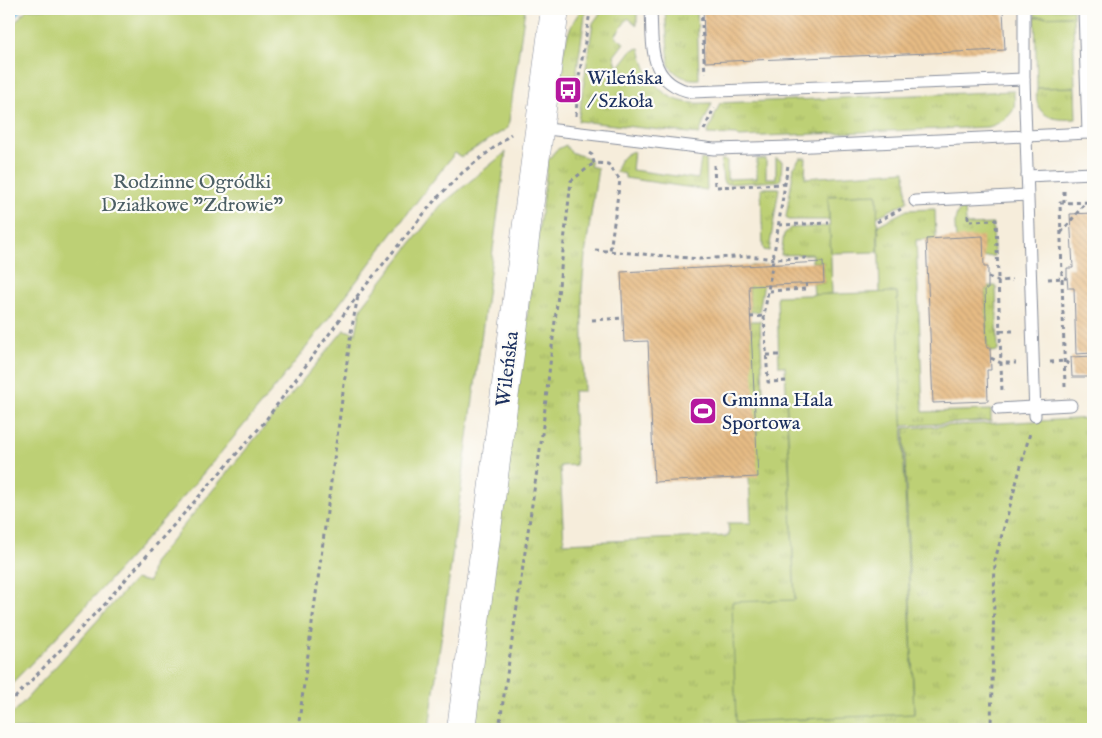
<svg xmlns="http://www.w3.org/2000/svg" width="1102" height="738" font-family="'IM FELL English',serif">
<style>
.grass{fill:url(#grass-tufts);stroke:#6c8069}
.green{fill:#bdd074;stroke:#6c8069}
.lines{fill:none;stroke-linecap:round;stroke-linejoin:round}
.stream{stroke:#6cb8e5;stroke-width:8}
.building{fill:url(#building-back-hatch)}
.service-casing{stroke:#888e9c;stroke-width:13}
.tertiary-casing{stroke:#888e9c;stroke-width:29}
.path{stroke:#888e9c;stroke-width:3;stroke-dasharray:4 4;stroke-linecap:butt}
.service{stroke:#fff;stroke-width:11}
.tertiary{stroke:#fff;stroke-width:28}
.labels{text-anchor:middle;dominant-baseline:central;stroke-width:4.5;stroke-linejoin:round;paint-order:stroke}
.poi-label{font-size:20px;fill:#1b2f5e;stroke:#fdfcf7;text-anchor:start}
.park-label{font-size:20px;fill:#4c5f65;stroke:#fdfcf7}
.street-label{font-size:20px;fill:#1b2f5e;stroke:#fdfcf7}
</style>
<defs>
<pattern id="grass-tufts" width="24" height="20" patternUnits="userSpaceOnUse" patternTransform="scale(1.25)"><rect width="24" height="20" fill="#bdd074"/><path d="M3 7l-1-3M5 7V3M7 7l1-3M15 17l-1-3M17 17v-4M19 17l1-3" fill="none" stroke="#a2b367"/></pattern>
<pattern id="building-back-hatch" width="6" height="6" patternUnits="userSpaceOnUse" patternTransform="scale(1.25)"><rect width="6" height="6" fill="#e6bb84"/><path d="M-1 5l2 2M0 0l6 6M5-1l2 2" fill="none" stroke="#c5a174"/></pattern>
</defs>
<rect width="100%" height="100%" fill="#fdfcf7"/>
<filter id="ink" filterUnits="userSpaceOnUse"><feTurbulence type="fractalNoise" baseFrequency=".02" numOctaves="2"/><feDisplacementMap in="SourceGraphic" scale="10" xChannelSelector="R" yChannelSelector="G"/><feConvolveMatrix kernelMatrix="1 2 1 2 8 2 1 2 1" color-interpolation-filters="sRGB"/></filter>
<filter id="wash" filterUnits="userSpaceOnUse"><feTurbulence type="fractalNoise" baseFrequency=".0096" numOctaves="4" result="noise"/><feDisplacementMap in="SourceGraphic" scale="20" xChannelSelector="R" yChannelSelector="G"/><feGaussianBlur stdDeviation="1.12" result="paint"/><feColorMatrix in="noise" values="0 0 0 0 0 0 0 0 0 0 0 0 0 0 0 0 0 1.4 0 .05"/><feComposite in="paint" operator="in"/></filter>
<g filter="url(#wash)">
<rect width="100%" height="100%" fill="#f6eddb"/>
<g class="grass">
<path d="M582 9H586L576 76 560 74C564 50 566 28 582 9Z"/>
<path d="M603 9H637V25L628 18 615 36 624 43 614 56 618 68 632 50 640 48C645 73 658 97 685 102 694 104 703 103 712 103L699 134 578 121 593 23Z"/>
<path d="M665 9H697L699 79C687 80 676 76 669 65Z"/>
<polygon points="1035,9 1073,9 1073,16 1035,17"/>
<path d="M1075 87 1076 119C1054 121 1032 117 1037 88Z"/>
<path d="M1014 91C1014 96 1015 103 1014 108 1011 117 997 125 988 127L739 137 737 135 707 134 720 103Z"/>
<path d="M566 145C569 155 580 154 588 158L591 162 590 166 598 168 585 255 582 289 584 391H573L576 465 560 466 564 543 729 536 728 523H751L749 477 751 321H760L763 394 786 393 795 600 914 714 904 428 1093 418V729H472L548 160 556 150Z"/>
<path d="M634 151 632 170 698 179 701 159 706 160 707 190 625 178V174L616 172C618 161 623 154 634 151Z"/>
<polygon points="776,158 782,161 781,179 779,181 725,184 723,181 721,160 727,160 727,179 757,178 757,159 766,159 766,178 776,178"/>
<polygon points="800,158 806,158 805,178 905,171 907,202 877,217 877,195 828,196 829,220 788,220 786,217 794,167"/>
<polygon points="761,188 779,188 769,251 764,250 763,247"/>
<path d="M965 208 966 225 993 224 994 256 983 257 956 238C955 226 952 212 965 208Z"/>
<polygon points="935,209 936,239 916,240 923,412 991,410 991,421 902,426 897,292 880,293 878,225 907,210"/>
<polygon points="830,226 832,294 814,295 813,283 824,283 823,262 812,262 812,254 781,255 784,234 790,228"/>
<polygon points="767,265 759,312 750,312 748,266"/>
<polygon points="988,286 996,286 998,351 990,352 990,348 987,348 985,289 988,289"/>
</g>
<g class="green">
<path d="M27 9H525L508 128 461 157 455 153C386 238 324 329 254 413 176 507 95 599 9 686V30Z"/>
<polygon points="1073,16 1075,87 1037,88 1035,17"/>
<polygon points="506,152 429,729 9,729 9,718 135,579 149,582 153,563 344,330 356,333 361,308 441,205"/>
<polygon points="877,194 878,252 831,253 828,196"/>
<polygon points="897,292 914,714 736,722 732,602 795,600 785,366 779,366 777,296"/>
</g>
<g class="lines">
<polyline class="stream" points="9,19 18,9"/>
</g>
<g id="blocks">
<g class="building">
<polygon points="703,9 1003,9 1005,50 705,62"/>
<polygon points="1093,213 1093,353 1076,354 1074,288 1068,288 1067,278 1067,268 1073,268 1070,214"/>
<polygon points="983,236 984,267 988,267 988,289 985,289 987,348 990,348 991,370 987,370 988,401 933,403 926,239"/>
<polygon points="823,262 824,283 749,286 758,477 654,482 648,341 624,342 621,272"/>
<polygon points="1093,356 1093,377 1072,377 1071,357"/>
</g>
</g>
</g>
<g filter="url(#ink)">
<use href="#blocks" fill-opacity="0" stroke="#888e9c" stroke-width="1"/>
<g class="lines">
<g class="service-casing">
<g id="service">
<path d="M651 9C653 45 647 83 692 92L1024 79V9"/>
<polyline points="1084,9 1088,133 1093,133"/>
<polyline points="539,128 714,149 791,147 1026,136 1024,79"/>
<polyline points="1027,176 1093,173"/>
<polyline points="915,201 1027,195"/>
<polyline points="998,409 1071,405"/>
<polyline points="1035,416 1026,136 1088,133"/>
</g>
</g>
<g class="tertiary-casing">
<polyline id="tertiary" points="461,729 555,9"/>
</g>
<g class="path">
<polyline points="701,9 705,74"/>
<polyline points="576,116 578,83 590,12 593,9"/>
<polyline points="704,130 714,108"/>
<polyline points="589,153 592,155 594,163 608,164 620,180 610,251"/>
<polyline points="714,165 715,187 785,184"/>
<polyline points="1064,191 1064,203"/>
<polyline points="968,215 968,221 996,220 1002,392"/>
<polyline points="877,222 901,209"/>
<polyline points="779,225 829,223"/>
<polyline points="1061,233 1085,203"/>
<polyline points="595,250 700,259 749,256 774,259 806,258 806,262"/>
<polyline points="988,277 998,281 1012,280"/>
<polyline points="1048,279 1067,278"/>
<polyline points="769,291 807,289 806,283"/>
<polyline points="750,317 764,316"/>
<polyline points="592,320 623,318"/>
<polyline points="1001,331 1015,331"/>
<polyline points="767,355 779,355"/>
<polyline points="991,358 1001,363 1016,363"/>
<polyline points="1050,362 1065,361 1071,367"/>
<polyline points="786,381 768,382 764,316 788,165"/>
<polyline points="1065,387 1060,203 1093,202"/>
<polyline points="9,704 105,603 262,425 358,295 435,200 462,173 511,134"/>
<polyline points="298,729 351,332 358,296"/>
<polyline points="499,729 541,443 571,181 594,163"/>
<polyline points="993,729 991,725 995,560 1030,433"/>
</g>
<use href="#service" class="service"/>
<use href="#tertiary" class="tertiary"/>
</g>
</g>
<defs>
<g id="bus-square" transform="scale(1.4375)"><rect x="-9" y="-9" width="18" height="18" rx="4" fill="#b5179e" stroke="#fdfcf7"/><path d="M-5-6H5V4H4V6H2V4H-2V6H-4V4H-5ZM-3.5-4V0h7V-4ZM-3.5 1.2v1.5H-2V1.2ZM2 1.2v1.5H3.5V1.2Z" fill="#fff"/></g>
<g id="stadium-square" transform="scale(1.4375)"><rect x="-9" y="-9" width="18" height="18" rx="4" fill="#b5179e" stroke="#fdfcf7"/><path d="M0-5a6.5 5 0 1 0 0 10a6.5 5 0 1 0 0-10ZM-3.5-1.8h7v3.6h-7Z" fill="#fff"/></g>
</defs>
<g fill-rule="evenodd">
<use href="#bus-square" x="568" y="90"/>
<use href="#stadium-square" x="703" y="411"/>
</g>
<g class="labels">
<g class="poi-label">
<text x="587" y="78">Wileńska<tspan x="587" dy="23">/ Szkoła</tspan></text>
<text x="722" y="400">Gminna Hala<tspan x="722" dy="23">Sportowa</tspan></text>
</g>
<g class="park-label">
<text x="192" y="182">Rodzinne Ogródki<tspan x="192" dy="23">Działkowe "Zdrowie"</tspan></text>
</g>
<g class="street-label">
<text transform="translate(508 369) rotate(-83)">Wileńska</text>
</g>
</g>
<rect width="1102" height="738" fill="none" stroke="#fdfcf7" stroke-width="30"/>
</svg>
